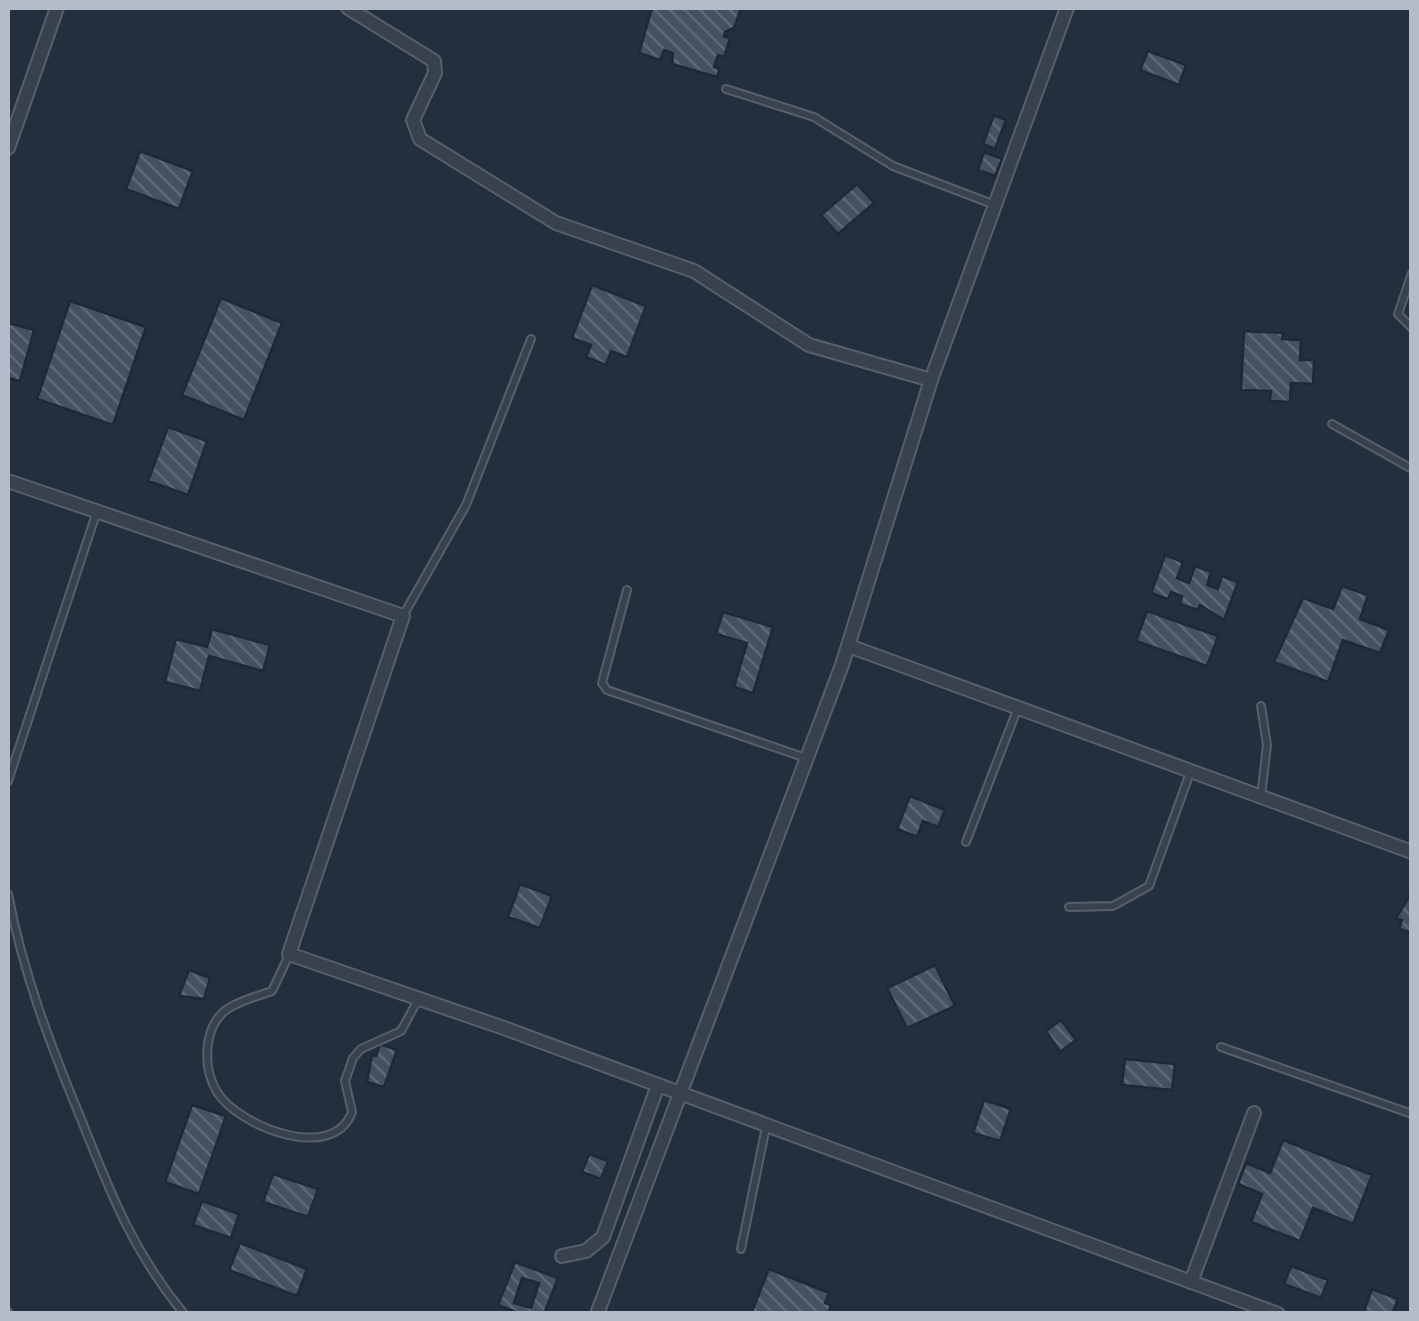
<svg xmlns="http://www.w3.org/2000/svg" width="1419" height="1321" font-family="Commissioner,sans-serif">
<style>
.building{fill:url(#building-back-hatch);stroke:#1f2835;stroke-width:2.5;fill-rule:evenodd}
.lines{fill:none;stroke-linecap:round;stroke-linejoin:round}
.lane-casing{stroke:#565f6c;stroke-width:10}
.street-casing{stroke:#565f6c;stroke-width:16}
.lane{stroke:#38414e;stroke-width:6}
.street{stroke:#38414e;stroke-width:12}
</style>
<defs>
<pattern id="building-back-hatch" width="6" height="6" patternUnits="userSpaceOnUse" patternTransform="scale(2.5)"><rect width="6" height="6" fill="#455162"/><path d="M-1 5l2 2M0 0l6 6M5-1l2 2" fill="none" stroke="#5d6877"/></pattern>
</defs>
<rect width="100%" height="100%" fill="#242f3e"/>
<g class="building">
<polygon points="652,8 741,8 734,28 725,32 724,36 730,39 724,57 718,55 714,67 720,69 717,77 672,64 673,53 664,50 660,60 639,53"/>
<polygon points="1148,51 1186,65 1179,85 1140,70"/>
<polygon points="994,115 1006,120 995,149 983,144"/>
<polygon points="140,151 193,171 179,209 126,189"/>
<polygon points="984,152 1002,159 995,176 978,170"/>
<polygon points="857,184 874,203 838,234 821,215"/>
<polygon points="592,285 646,306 627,357 611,351 606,365 586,357 591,345 572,338"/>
<polygon points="221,298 282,323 244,420 182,395"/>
<polygon points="70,301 146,327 113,425 37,399"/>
<polygon points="8,323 34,330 20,381 8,378"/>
<polygon points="1244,331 1283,333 1282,339 1301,340 1300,360 1314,360 1313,384 1291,383 1290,402 1270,401 1271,391 1241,390"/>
<polygon points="168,427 207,441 188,495 148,481"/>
<polygon points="1165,555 1183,562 1177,578 1189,583 1195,566 1211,572 1207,585 1218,589 1222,576 1238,582 1224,620 1200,605 1198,610 1180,604 1182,596 1171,592 1168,599 1151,593"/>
<polygon points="1342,586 1368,595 1360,619 1389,630 1380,653 1343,640 1328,682 1274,662 1303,598 1333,609"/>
<polygon points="1147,611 1218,636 1207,666 1136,641"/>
<polygon points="723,612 773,627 753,693 734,687 747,643 716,634"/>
<polygon points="212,629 270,645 263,671 209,656 200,691 165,682 176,639 207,647"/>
<polygon points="910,796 945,810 938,827 923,821 917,837 897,829"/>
<polygon points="520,884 552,896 540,928 508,917"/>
<polygon points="1412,892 1412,933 1399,929 1402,920 1396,918"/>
<polygon points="935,965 955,1006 907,1028 887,988"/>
<polygon points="189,970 210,978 204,999 179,996"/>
<polygon points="1061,1020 1076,1040 1060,1052 1046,1031"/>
<polygon points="380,1044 397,1050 384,1087 367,1082 372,1055 376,1056"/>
<polygon points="1125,1059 1175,1064 1172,1090 1122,1085"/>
<polygon points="984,1100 1011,1109 1000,1141 973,1133"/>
<polygon points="192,1105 226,1116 199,1194 165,1182"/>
<polygon points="1283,1140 1372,1175 1353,1224 1313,1208 1300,1241 1251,1222 1262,1194 1238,1184 1246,1163 1270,1173"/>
<polygon points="589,1154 608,1161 601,1179 582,1172"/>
<polygon points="273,1174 318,1189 308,1217 263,1202"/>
<polygon points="202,1201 239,1214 231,1238 193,1225"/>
<polygon points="240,1243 307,1269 297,1296 229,1270"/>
<path d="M515 1262 558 1278 544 1314H521L498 1305ZM522 1278 539 1283 531 1308 514 1303Z"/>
<polygon points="1291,1266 1328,1280 1321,1298 1284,1284"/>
<polygon points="769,1269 829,1293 825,1303 831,1305 828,1314 751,1314"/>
<polygon points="1372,1289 1398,1299 1392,1314 1363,1314"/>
</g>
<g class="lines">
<g class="lane-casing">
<g id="lane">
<polyline points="726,89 814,117 893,166 995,205"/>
<polyline points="1412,273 1398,314 1412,328"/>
<polyline points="1332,424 1412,469"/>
<polyline points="627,590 602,683 607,690 806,758"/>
<polyline points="404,614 466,505 531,339"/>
<polyline points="1261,706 1267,745 1261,797"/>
<polyline points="8,781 97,511"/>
<polyline points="966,842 1017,710"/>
<path d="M8 894C23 973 50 1044 81 1119 111 1194 132 1250 184 1314"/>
<polyline points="1069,907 1113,906 1149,886 1190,773"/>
<path d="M289 955 272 991C258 996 242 1000 229 1008 203 1024 202 1067 217 1092 238 1126 333 1164 352 1112L345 1081 353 1058 361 1049 401 1031 419 998"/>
<polyline points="1221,1047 1412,1114"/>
<polyline points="741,1249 766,1127"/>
<polyline points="8,1312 8,1314"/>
</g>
</g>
<g class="street-casing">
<g id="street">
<polyline points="348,8 434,61 435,73 413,120 420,139 556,223 694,271 809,345 931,380"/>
<polyline points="8,148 57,8"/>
<polyline points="8,481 403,616 289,954 501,1027 1278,1314"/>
<polyline points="849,646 1412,852"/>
<polyline points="562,1256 586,1251 603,1237 658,1085"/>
<polyline points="1191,1282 1254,1113"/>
<polyline points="597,1314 842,665 931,380 1067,8"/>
</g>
</g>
<use href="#lane" class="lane"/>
<use href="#street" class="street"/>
</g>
<rect width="1419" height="1321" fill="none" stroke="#b4bcc9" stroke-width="20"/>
</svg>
